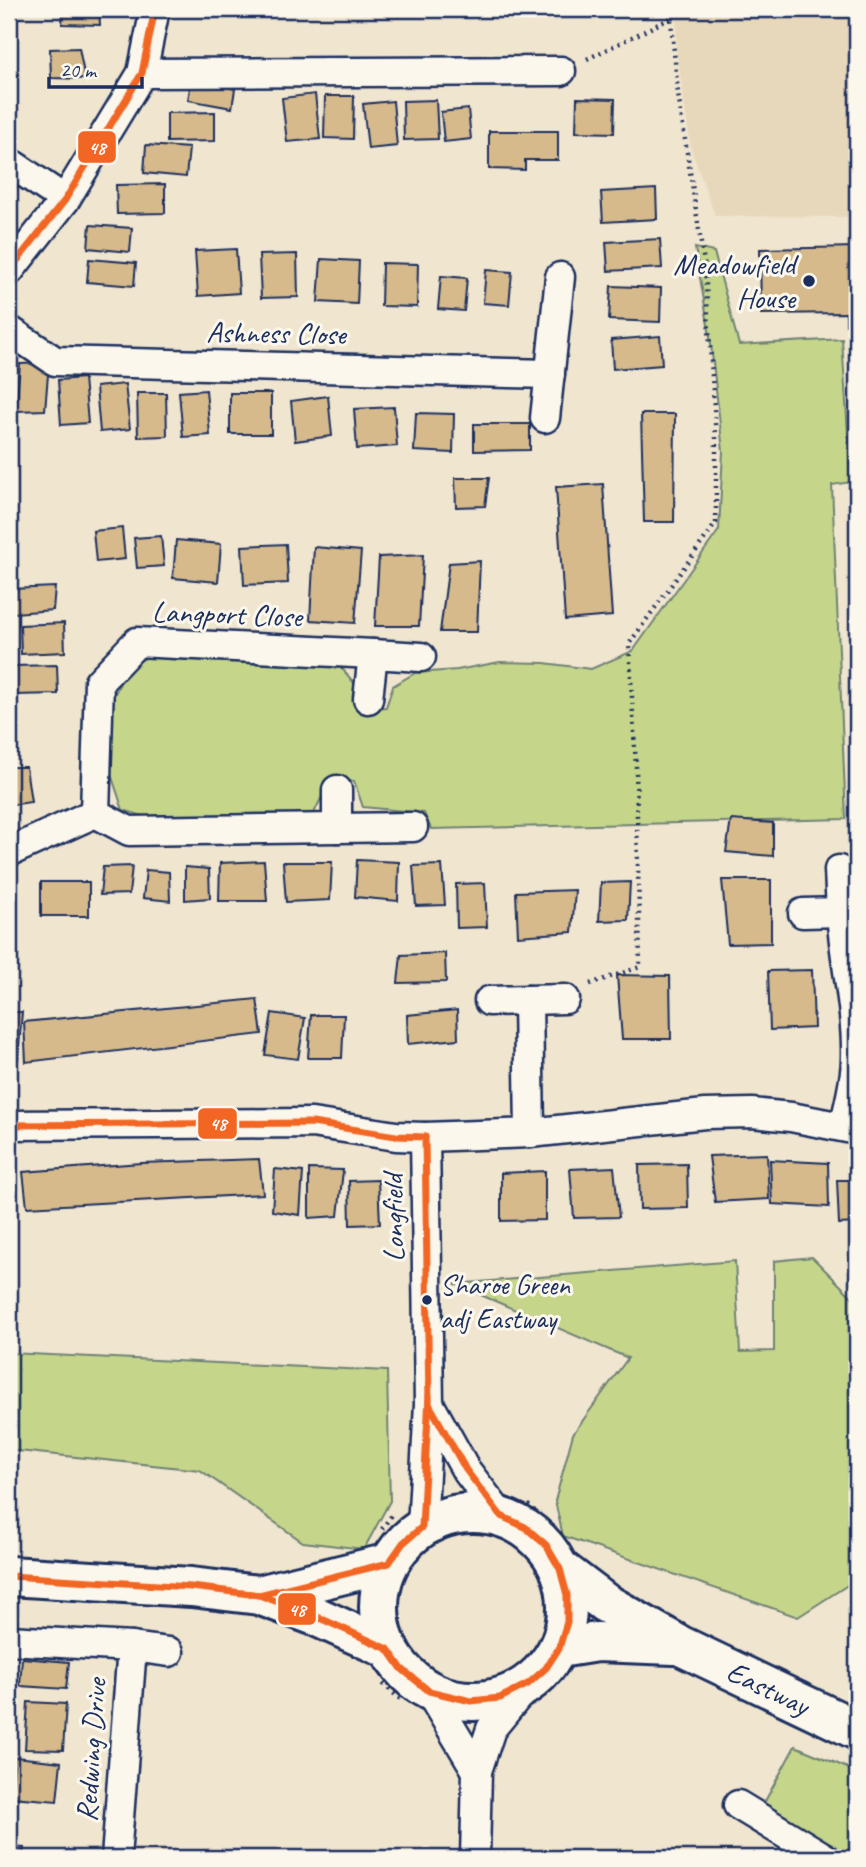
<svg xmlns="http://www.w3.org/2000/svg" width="866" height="1867" font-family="Caveat,sans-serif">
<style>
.built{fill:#e8d8bb}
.green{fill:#c5d68b;stroke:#708274;stroke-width:2}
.building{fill:#d6ba8b;stroke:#1b2f5e;stroke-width:2}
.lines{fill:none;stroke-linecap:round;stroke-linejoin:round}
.minor-casing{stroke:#1b2f5e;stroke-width:33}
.secondary-casing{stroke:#1b2f5e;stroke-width:44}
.path{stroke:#1b2f5e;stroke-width:4.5;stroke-dasharray:2 5;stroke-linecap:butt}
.minor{stroke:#fbf7ec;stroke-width:28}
.secondary{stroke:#fbf7ec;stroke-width:38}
.bus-1-casing{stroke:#fbf7ec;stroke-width:12}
.bus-1{stroke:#f26522;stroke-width:7}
.poi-dot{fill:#1b2f5e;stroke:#fbf7ec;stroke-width:2.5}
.labels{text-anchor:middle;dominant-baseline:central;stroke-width:6;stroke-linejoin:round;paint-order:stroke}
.bus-label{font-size:28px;fill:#1b2f5e;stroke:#fbf7ec;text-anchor:start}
.poi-label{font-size:30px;fill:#1b2f5e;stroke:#fbf7ec;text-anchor:end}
.street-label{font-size:30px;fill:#1b2f5e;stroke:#fbf7ec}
.line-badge{stroke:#fbf7ec;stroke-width:2.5}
.badge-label{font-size:19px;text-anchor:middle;font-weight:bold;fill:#fff}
</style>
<rect width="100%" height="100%" fill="#f0e5cf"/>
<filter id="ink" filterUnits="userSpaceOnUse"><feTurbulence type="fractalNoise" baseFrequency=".0143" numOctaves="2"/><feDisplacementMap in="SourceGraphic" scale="14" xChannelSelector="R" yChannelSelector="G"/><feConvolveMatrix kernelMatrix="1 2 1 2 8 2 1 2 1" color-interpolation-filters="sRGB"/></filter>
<g filter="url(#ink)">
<polygon class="built" points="677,9 857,9 857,217 715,216 691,149 676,47"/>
<g class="green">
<polygon points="695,248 714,252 739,345 842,339 851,482 832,485 846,819 431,829 424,813 363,807 354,781 327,786 314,813 164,822 123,810 109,768 109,705 128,667 153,654 340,666 360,690 358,709 386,707 393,686 415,673 457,670 500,662 544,663 591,669 633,651 719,530 723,451 710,336"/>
<polygon points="812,1257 857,1302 857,1579 798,1617 563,1536 555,1501 573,1434 628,1358 455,1284 735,1261 740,1352 774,1351 774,1261"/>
<polygon points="9,1353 387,1371 390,1501 364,1549 303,1542 200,1470 9,1450"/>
<polygon points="795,1746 857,1772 857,1858 827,1858 763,1805"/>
</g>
<g class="building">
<polygon points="63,9 99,9 100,25 62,24"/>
<polygon points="79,48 85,79 51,78 50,49"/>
<polygon points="191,81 235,89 232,108 188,100"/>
<polygon points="315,94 320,139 287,142 282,98"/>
<polygon points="325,96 354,96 353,139 324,138"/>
<polygon points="577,98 615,99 614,133 576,132"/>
<polygon points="436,100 438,139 404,140 403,101"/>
<polygon points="393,101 397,146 368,149 363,104"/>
<polygon points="468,109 471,139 444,142 441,112"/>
<polygon points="215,112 215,141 167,142 167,113"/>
<polygon points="489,131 558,131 558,160 525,160 525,170 489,169"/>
<polygon points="146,145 189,148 186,177 144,173"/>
<polygon points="165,184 165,213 117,214 116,185"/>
<polygon points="656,189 657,219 603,222 601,192"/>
<polygon points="90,225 132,228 130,252 88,248"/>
<polygon points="660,239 662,268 608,271 606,242"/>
<polygon points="857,247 857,325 846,325 846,313 761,314 760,249"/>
<polygon points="236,249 239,293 198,296 195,251"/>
<polygon points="297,254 298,297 261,298 259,255"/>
<polygon points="89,259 136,263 134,286 87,282"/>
<polygon points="321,259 359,261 357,304 318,302"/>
<polygon points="382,263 418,264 417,307 381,306"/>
<polygon points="486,270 512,272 509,305 483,303"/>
<polygon points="441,276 467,278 464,311 438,309"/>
<polygon points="611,286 661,288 660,322 609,320"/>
<polygon points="660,336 662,365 613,369 611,340"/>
<polygon points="49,363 45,410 16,411 20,364"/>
<polygon points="84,378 88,423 61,425 58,380"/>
<polygon points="125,384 130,429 100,432 96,387"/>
<polygon points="206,390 210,435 183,437 179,392"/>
<polygon points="137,393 166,393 167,436 138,437"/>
<rect x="230" y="393" width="41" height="41"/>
<polygon points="328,396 332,436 295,441 291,401"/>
<polygon points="394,407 397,446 357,449 354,409"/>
<polygon points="416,413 454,414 453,453 414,451"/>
<polygon points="641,414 675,414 674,522 644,522"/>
<polygon points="474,424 530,424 530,450 474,451"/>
<polygon points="455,478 489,478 485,506 456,507"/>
<polygon points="603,484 612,616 565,620 556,487"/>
<polygon points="122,528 125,559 96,562 93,531"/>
<polygon points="161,536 164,566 137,568 134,538"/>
<polygon points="176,540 221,544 218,582 173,578"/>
<polygon points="286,544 288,583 244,585 242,546"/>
<polygon points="314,547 361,551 355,623 310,620"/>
<polygon points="423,555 419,626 375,626 379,557"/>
<polygon points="480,561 477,632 440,632 449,563"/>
<polygon points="55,587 53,610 14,613 11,589"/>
<polygon points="64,623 65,652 21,654 20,625"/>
<polygon points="57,665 58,694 14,695 13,666"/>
<polygon points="9,767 26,767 31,802 9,805"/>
<polygon points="731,820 773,823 773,856 726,852"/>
<polygon points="357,860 399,862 398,901 355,897"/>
<polygon points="264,861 267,901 219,901 220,863"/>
<polygon points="283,862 332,862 330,900 286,902"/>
<polygon points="442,865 445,905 416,906 413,866"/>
<polygon points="132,866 129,894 100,895 103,867"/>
<polygon points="185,867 209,869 210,898 185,900"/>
<polygon points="146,870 169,872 170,901 143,898"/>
<polygon points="722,880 771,880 771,943 728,944"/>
<rect x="41" y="882" width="48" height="34"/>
<polygon points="630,882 628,920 599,921 601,883"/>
<polygon points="485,883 487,927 457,928 456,884"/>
<polygon points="575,890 572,932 518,936 516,892"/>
<polygon points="445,953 446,982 398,983 401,955"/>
<polygon points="812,970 814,1028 770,1030 768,971"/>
<polygon points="617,975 670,976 671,1039 622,1039"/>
<polygon points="257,999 262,1034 26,1062 24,1022"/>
<polygon points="457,1010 458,1039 408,1044 407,1015"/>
<polygon points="9,1012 22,1012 18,1059 9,1058"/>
<polygon points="272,1013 305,1018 298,1059 265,1055"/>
<polygon points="311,1015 344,1015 342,1058 308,1058"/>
<polygon points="767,1154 769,1199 715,1202 709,1156"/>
<polygon points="259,1159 263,1194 27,1207 23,1172 141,1163"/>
<polygon points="770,1160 828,1163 829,1207 772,1204"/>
<polygon points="15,1164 12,1207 9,1207 9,1165"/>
<polygon points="687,1164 688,1208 640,1209 639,1165"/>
<polygon points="614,1167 619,1217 574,1218 570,1169"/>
<polygon points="275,1169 303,1172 300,1215 272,1211"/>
<polygon points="309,1169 343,1170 338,1216 309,1218"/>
<polygon points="545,1171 545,1220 501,1221 501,1173"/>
<polygon points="378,1180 380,1224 350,1225 349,1181"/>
<polygon points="837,1180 857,1180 857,1223 839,1224"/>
<polygon points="22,1658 69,1662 66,1689 20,1686"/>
<polygon points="28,1702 66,1704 63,1750 25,1749"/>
<polygon points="15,1757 61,1762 57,1801 12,1797"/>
<polygon points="9,1847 24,1848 22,1858 9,1858"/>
</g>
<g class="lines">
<g class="minor-casing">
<g id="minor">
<polyline points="142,73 561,71"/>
<polyline points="9,162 65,200"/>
<polyline points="9,271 65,200 142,73 155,9"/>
<polyline points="9,330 55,361 550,374"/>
<polyline points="545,418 560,277"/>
<polyline points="368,699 373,654 421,657"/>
<polyline points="337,790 337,828 413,827"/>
<polyline points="337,828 129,831 95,813 99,682 137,642 373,654"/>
<polyline points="9,852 95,813"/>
<path d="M841 912C844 961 857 1008 856 1057 856 1081 849 1104 844 1127"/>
<polyline points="803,913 841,912 839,870"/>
<polyline points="528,1000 530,1133"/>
<polyline points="489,1001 565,999"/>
<polyline points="9,1125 312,1123 396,1136 425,1137 530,1133 705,1114 752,1113 791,1117 857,1130"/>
<polyline points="431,1407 466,1470 501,1516"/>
<polyline points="422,1527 429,1404 425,1137"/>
<polyline points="9,1640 132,1647 169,1652"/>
<polyline points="429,1691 477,1771 491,1729 528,1684"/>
<polyline points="738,1805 825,1858"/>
<polyline points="116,1858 132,1647"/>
<polyline points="475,1858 477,1771"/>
</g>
</g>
<g class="secondary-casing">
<g id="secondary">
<circle cx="473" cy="1607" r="94"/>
<polyline points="560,1569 605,1603 679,1645 857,1730"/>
<polyline points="9,1576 191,1587 259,1595 313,1615 388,1649"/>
<polyline points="259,1595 389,1563"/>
<polyline points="559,1648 597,1642 674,1645"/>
</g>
</g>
<g class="path">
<polyline points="587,59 671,18"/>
<polyline points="590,984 640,967 636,767 629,644 716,523 716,438 705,269 678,94 670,9"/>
<polyline points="528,1505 561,1534"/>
<polyline points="382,1529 393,1513"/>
<polyline points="383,1684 400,1699"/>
</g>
<use href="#minor" class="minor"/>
<use href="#secondary" class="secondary"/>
<g class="bus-1-casing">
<g id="bus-1">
<polyline points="9,271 65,200 142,73 155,9"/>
<polyline points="9,1125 312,1123 396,1136 425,1137"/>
<polyline points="9,1576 191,1587 259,1595 313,1615 388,1649 402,1669 429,1691 471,1701 500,1698 528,1684 546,1668 559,1648 567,1622 567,1595 560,1569 546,1545 525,1527 501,1516 466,1470 429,1404 425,1137"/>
<polyline points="244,1593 259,1595 389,1563 403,1543 422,1527 429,1396"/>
</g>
</g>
<use href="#bus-1" class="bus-1"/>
</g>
</g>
<g class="poi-dot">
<circle cx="809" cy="281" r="7"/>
<circle cx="427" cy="1300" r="6"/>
</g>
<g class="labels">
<g class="bus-label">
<text x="440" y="1284">Sharoe Green<tspan x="440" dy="34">adj Eastway</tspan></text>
</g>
<g class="poi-label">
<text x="795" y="264">Meadowfield<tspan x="795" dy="34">House</tspan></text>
</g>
<g class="street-label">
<text transform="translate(276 333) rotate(1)">Ashness Close</text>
<text transform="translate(227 614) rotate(2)">Langport Close</text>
<text transform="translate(393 1218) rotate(-91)">Longfield</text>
<text transform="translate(768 1688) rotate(26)">Eastway</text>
<text transform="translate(91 1750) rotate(-86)">Redwing Drive</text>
</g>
</g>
<g class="line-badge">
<rect x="77" y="130" width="40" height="34" rx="7" fill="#f26522"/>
<rect x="197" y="1107" width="41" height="33" rx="7" fill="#f26522"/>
<rect x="277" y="1592" width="40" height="34" rx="7" fill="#f26522"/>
</g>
<g class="badge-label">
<text x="97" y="154">48</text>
<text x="218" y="1130">48</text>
<text x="297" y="1616">48</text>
</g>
<rect width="866" height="1867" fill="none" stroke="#fbf7ec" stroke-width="35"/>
<rect x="18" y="18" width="831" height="1832" fill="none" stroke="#1b2f5e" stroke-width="2.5" filter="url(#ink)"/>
<path d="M49 77v10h93v-10" fill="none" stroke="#1b2f5e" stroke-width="3.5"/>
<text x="60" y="77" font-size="21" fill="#1b2f5e" stroke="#fbf7ec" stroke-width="5" paint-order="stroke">20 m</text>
</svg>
